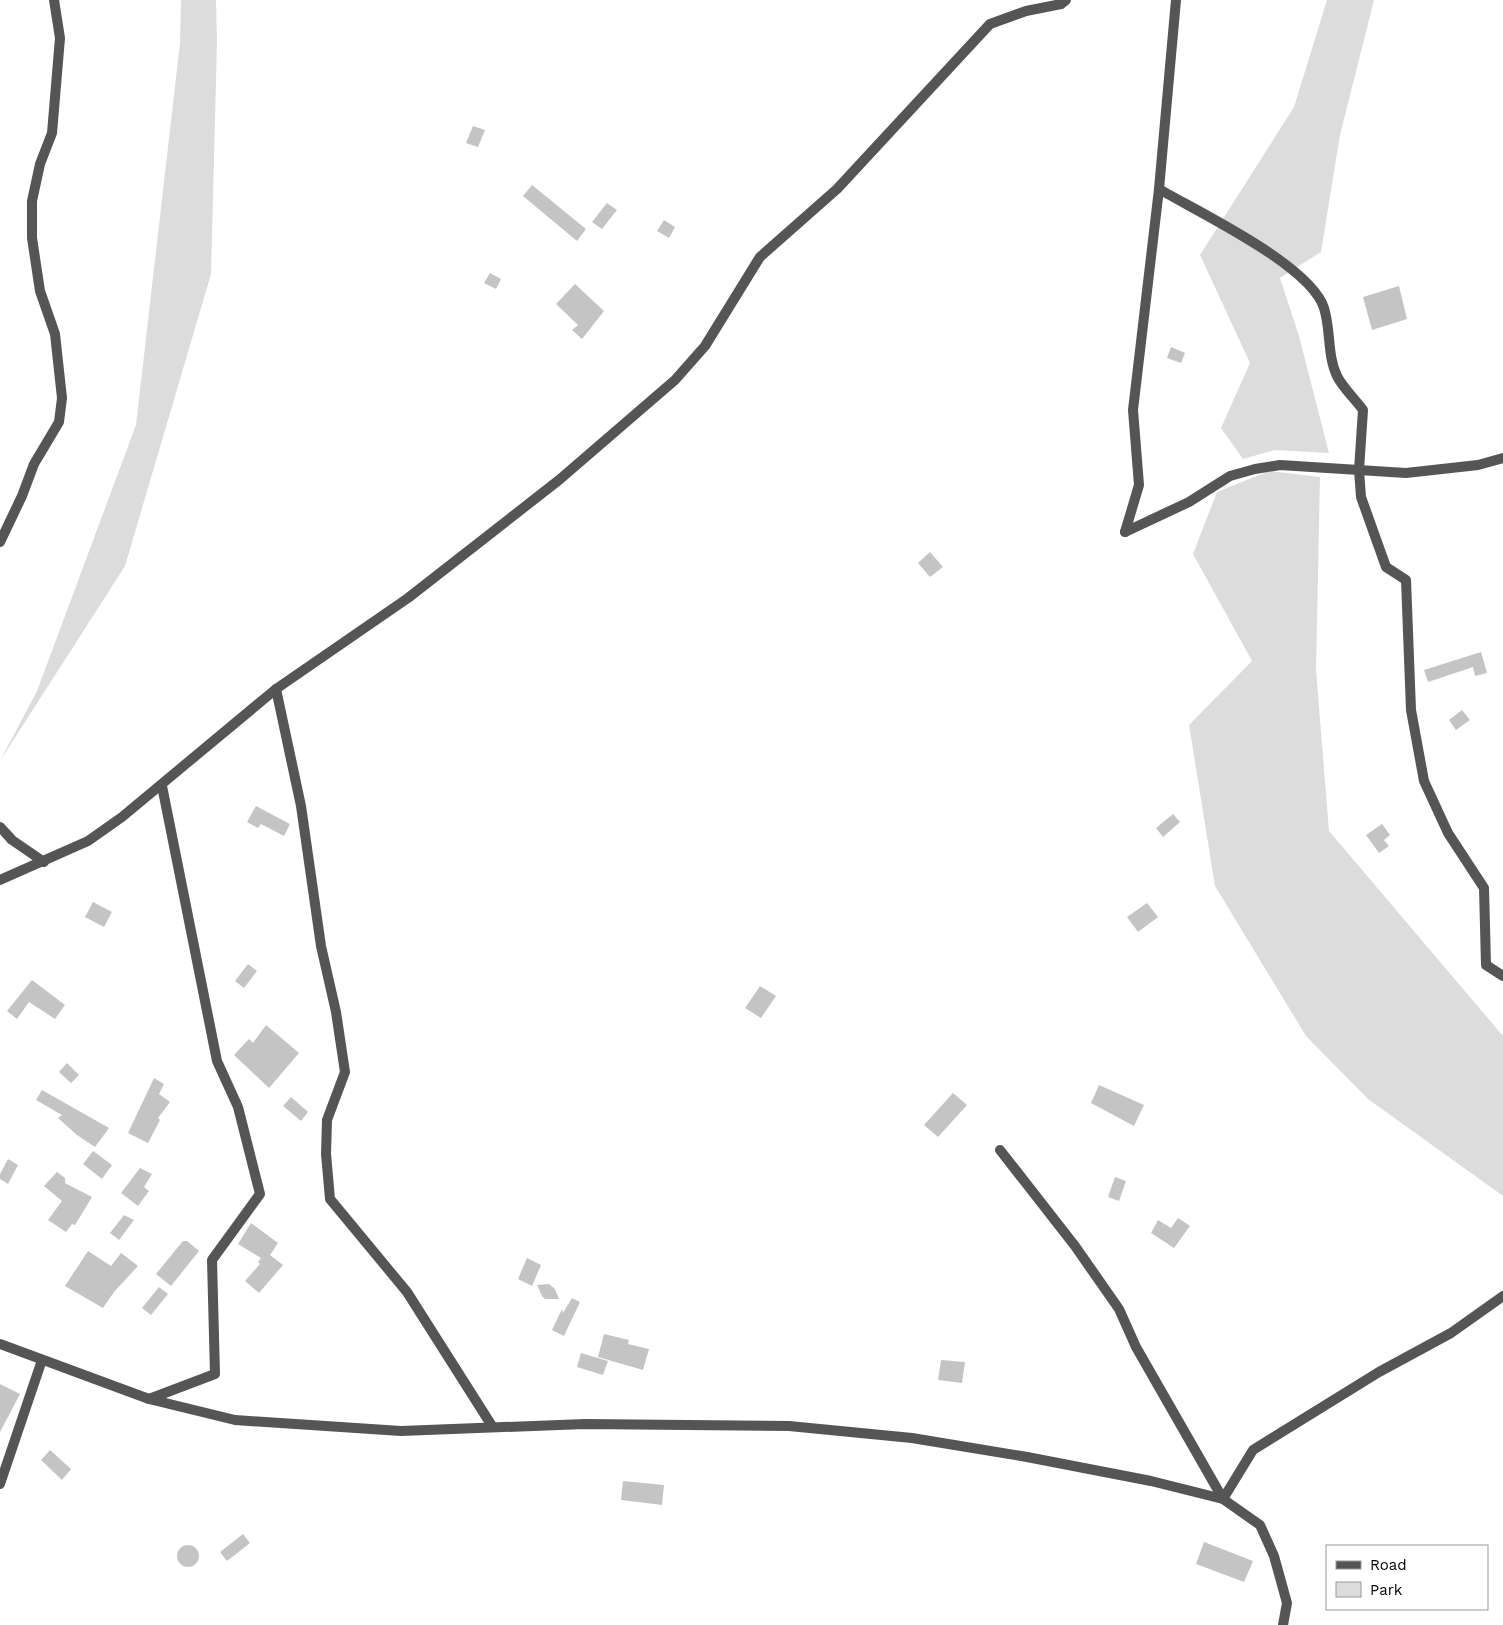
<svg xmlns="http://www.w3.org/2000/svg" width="1503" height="1625" font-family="'Work Sans',sans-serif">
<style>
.green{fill:#dcdcdc}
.building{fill:#c4c4c4}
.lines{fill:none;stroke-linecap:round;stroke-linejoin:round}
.street{stroke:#555;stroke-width:10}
</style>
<rect width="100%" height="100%" fill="#fff"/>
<g class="green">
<polygon points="181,0 216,0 217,43 211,274 125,566 0,761 37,691 136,425 180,43"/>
<polygon points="1327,0 1374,0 1340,135 1321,252 1280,278 1299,336 1329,453 1275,450 1243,459 1221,428 1250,363 1200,255 1294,107"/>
<polygon points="1269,471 1320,477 1316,670 1329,831 1503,1036 1503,1196 1368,1099 1306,1036 1215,886 1189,725 1252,661 1193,554 1217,492"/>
</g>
<g class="building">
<polygon points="473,126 485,130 478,147 466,143"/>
<polygon points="532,185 586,229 577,241 523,196"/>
<polygon points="607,203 617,210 602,229 592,222"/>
<polygon points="664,220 675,227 669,238 657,231"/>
<polygon points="490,273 501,279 496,289 484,283"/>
<polygon points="575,284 604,311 582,339 572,330 578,325 556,304"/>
<polygon points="1399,286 1407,319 1372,330 1363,297"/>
<polygon points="1171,347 1185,353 1181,363 1167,358"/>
<polygon points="930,552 943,567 930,577 918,563"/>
<polygon points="1481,652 1487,673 1475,676 1473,667 1428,682 1424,670"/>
<polygon points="1462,710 1470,720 1456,730 1449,720"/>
<polygon points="256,806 290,824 284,836 261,824 258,828 247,822"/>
<polygon points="1173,814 1180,822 1163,837 1156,828"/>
<polygon points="1382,824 1390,835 1384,840 1389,846 1379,853 1366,835"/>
<polygon points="93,902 112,912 104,927 85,917"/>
<polygon points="1147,903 1158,917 1138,932 1127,917"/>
<polygon points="248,964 257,971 244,988 235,981"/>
<polygon points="32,980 65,1005 55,1019 29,1002 17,1019 7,1011"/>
<polygon points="760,986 776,996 761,1018 745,1008"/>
<polygon points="266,1025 299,1053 269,1088 234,1055 249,1039 253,1043"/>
<polygon points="67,1063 79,1075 71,1083 59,1072"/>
<polygon points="154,1078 164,1084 159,1094 170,1102 158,1118 160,1120 148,1143 128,1133"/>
<polygon points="1099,1085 1144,1105 1134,1126 1091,1103"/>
<polygon points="42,1090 109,1128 95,1147 77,1135 58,1118 62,1115 36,1100"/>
<polygon points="953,1093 967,1105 938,1137 924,1125"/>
<polygon points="291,1097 308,1112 301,1121 283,1106"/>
<polygon points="93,1151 112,1165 102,1179 83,1164"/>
<polygon points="8,1159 18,1165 8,1184 0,1179 0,1174"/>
<polygon points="140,1168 152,1174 144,1187 149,1191 138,1206 121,1193"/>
<polygon points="57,1172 65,1178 65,1183 92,1197 75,1225 72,1224 66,1232 48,1220 62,1201 44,1186"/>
<polygon points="1115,1177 1126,1181 1119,1201 1108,1197"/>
<polygon points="124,1215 134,1220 119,1240 110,1233"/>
<polygon points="1178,1218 1190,1226 1174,1248 1151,1233 1158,1220 1171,1228"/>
<polygon points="251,1223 278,1243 270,1255 283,1265 259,1293 245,1281 260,1264 258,1262 261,1258 238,1244"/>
<polygon points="183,1241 187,1241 199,1251 171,1286 156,1274"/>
<polygon points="88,1251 111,1266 121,1253 138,1266 114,1292 103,1308 65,1286"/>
<polygon points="527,1258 541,1265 532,1286 518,1279"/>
<polygon points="549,1284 555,1289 559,1299 545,1299 542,1296 537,1285"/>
<polygon points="159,1287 168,1294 151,1315 142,1308"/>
<polygon points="572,1298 580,1302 564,1336 552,1330 562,1309 563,1313"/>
<polygon points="604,1334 629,1340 628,1344 649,1349 643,1370 598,1357"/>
<polygon points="581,1353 608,1361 603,1375 577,1367"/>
<polygon points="941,1360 965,1362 962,1383 938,1380"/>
<polygon points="0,1384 20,1394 0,1432"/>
<polygon points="50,1450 71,1469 62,1480 41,1460"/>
<polygon points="623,1481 664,1485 662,1505 621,1500"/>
<polygon points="243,1534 250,1543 227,1561 220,1552"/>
<polygon points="1204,1542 1253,1561 1244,1582 1196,1564"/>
<circle cx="188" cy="1556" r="11"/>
</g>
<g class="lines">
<g class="street">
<path d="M1159 189C1200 213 1310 265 1324 308 1331 330 1327 355 1337 376 1343 388 1355 399 1363 410L1359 470 1361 497 1386 567 1406 580 1411 710 1424 781 1448 833 1484 888 1486 965 1503 976"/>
<polyline points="1125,532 1139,485 1133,410 1159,189 1176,0"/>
<polyline points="1125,532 1189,502 1230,476 1255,469 1280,465 1406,473 1478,465 1503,458"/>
<polyline points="0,542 22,496 34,464 59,422 62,398 55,334 40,291 32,238 32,201 40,164 52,133 60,38 54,0"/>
<polyline points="276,689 301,806 321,946 336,1012 345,1072 327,1120 326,1154 330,1199 407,1292 492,1426"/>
<polyline points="0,827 12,840 44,862"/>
<polyline points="0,880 88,841 122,817 276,689 408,598 559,480 675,380 705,346 760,257 837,189 990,24 1026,11 1061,4 1066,0"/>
<polyline points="1000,1150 1075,1246 1119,1309 1136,1347 1223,1499 1253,1450 1379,1372 1451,1333 1503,1296"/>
<polyline points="0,1344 149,1399 235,1420 401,1431 585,1424 789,1426 912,1438 1027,1457 1151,1481 1223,1499 1260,1525 1274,1556 1287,1603 1283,1625"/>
<polyline points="149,1399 215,1374 212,1260 260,1194 238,1107 217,1061 162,786"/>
<polyline points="0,1484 42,1360"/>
</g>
</g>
<rect x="1326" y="1545" width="162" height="65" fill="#ffffff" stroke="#999999"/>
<rect x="1336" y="1561" width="25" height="8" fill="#555555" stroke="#999999"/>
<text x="1370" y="1570" font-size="15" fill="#000000">Road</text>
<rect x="1336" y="1582" width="25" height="15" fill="#dcdcdc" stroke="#999999"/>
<text x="1370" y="1595" font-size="15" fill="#000000">Park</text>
</svg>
